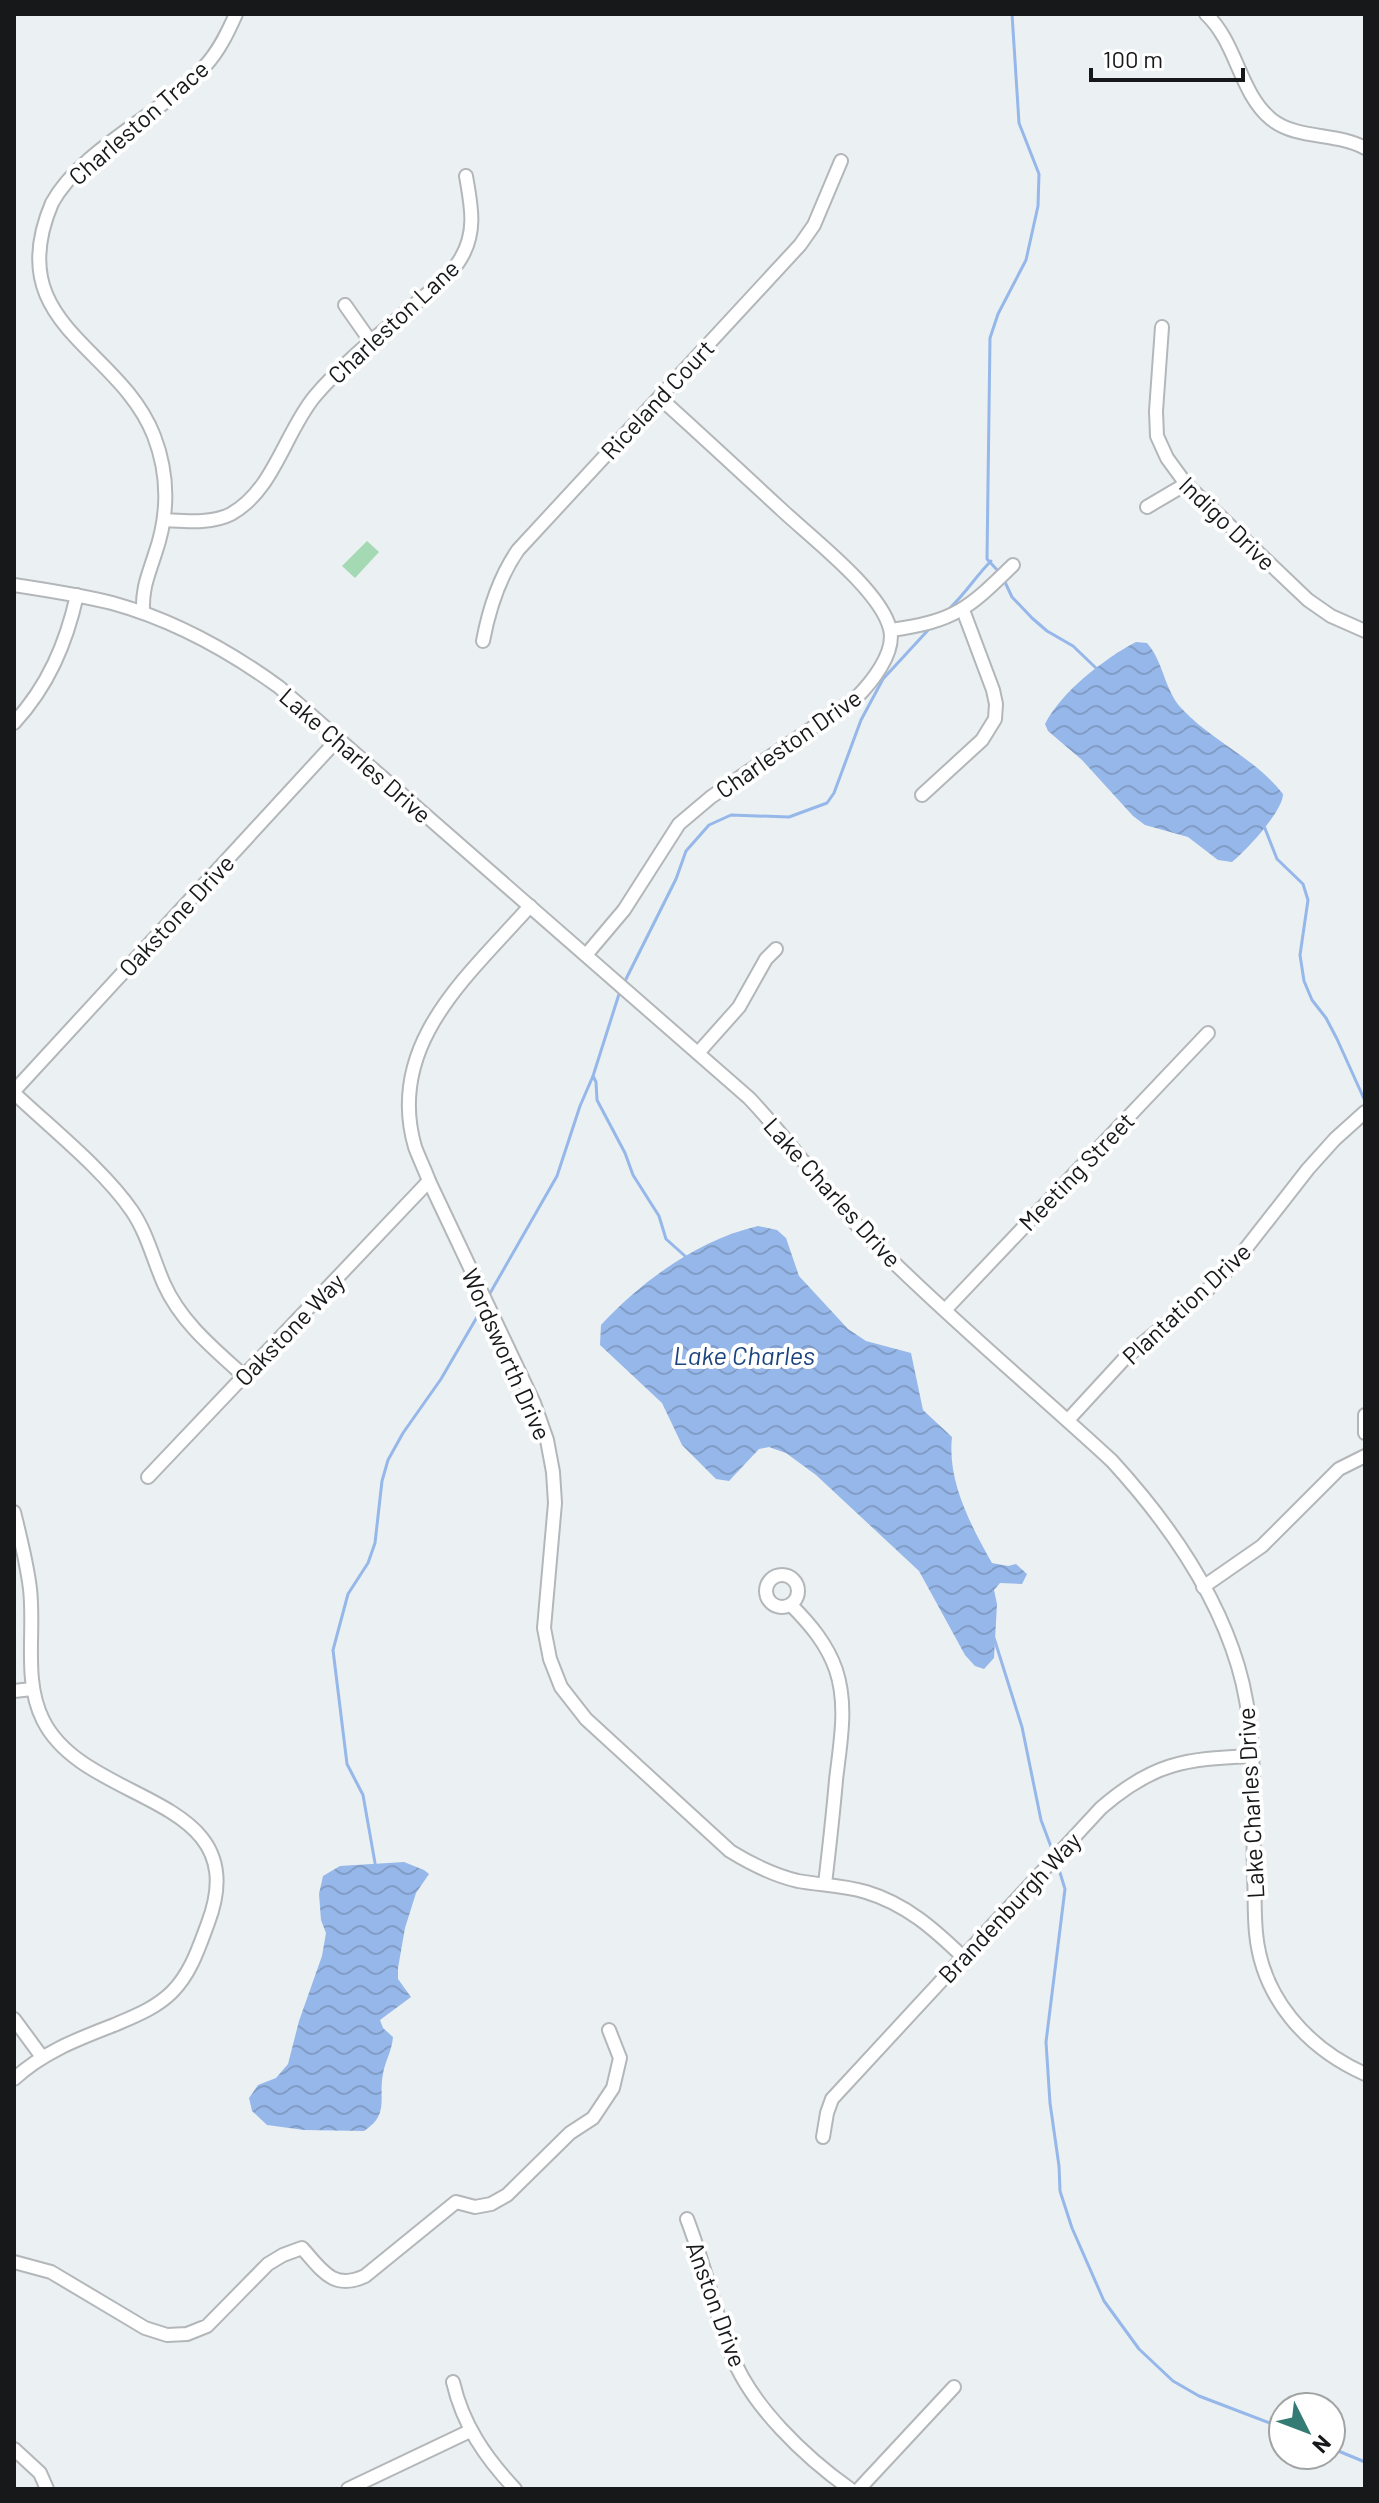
<svg xmlns="http://www.w3.org/2000/svg" width="1379" height="2503" font-family="Barlow,sans-serif">
<style>
.park{fill:#a5d9b3}
.water{fill:url(#water-waves)}
.lines{fill:none;stroke-linecap:round;stroke-linejoin:round}
.stream{stroke:#96b7e9;stroke-width:3}
.minor-casing{stroke:#b3b7ba;stroke-width:16}
.minor{stroke:#fff;stroke-width:12}
.labels{text-anchor:middle;dominant-baseline:central;stroke-width:8;stroke-linejoin:round;paint-order:stroke}
.street-label{font-size:24px;fill:#17181a;stroke:#fff}
.water-label{font-size:26px;font-style:italic;fill:#1c447f;stroke:#fff}
</style>
<defs>
<pattern id="water-waves" width="16" height="10" patternUnits="userSpaceOnUse" patternTransform="scale(2)"><rect width="16" height="10" fill="#96b7e9"/><path d="M0 5q4-4 8 0t8 0" fill="none" stroke="#819dc7"/></pattern>
</defs>
<rect width="100%" height="100%" fill="#ebf0f3"/>
<polygon class="park" points="367,541 379,552 355,578 342,566"/>
<g class="water">
<path d="M1136 642 1147 643C1164 662 1164 690 1182 709 1212 741 1255 758 1283 794 1283 811 1246 851 1232 862L1218 860 1188 837 1145 825 1133 816 1082 760 1048 731 1045 724C1062 691 1104 659 1136 642Z"/>
<path d="M758 1226 777 1230 786 1238 799 1276 848 1329 866 1341 911 1353 923 1410 952 1437C947 1481 971 1526 992 1563L1008 1566 1016 1564 1027 1574 1022 1584 1000 1583 994 1590 997 1604 994 1658 984 1669 975 1666 965 1655 919 1571 816 1475 786 1453 769 1447 759 1449 729 1481 716 1479 682 1445 662 1403 600 1345 601 1325C643 1280 698 1240 758 1226Z"/>
<path d="M404 1862 424 1870 429 1874 416 1893 405 1928 398 1968V1979L411 1997 380 2020 383 2028 393 2037C392 2051 385 2061 383 2074 378 2098 390 2114 364 2131L304 2130 267 2125 252 2111 249 2098 258 2085 276 2078 288 2064 299 2021 322 1956 326 1933 321 1920 319 1894 323 1876 340 1866Z"/>
</g>
<g class="lines">
<g class="stream">
<polyline points="999,572 987,559 990,338 998,314 1026,260 1038,206 1039,174 1019,123 1012,14"/>
<polyline points="1003,578 1012,597 1032,618 1047,631 1073,646 1096,668"/>
<path d="M949 609C965 594 976 576 991 561"/>
<polyline points="1264,826 1277,859 1303,884 1308,900 1300,955 1304,981 1312,1000 1326,1018 1337,1039 1365,1101"/>
<polyline points="623,985 676,879 686,851 709,825 731,815 789,817 827,803 834,793 861,720 883,679 930,628"/>
<polyline points="593,1076 596,1082 597,1100 625,1153 633,1175 659,1216 666,1239 685,1256"/>
<polyline points="489,1295 557,1176 580,1106 593,1076 620,991"/>
<polyline points="994,1638 1022,1727 1041,1820 1053,1852"/>
<polyline points="375,1863 363,1795 347,1764 333,1650 348,1594 368,1563 375,1543 382,1481 388,1460 403,1433 441,1379 484,1305"/>
<polyline points="1057,1863 1065,1889 1046,2042 1050,2103 1059,2166 1060,2191 1072,2228 1104,2301 1139,2349 1173,2381 1199,2396 1283,2428"/>
<polyline points="1331,2448 1365,2462"/>
</g>
<g class="minor-casing">
<g id="minor">
<path d="M1206 14C1237 43 1239 92 1271 119 1297 140 1336 132 1365 148"/>
<polyline points="345,305 371,342"/>
<polyline points="1162,327 1156,411 1157,436 1167,458 1186,484 1308,600 1331,616 1365,631"/>
<polyline points="1147,507 1186,484"/>
<path d="M165 520C185 521 212 524 231 514 274 490 285 432 315 396 344 362 380 334 414 305 430 291 450 277 461 258 477 231 471 205 466 176"/>
<path d="M14 585C47 590 80 595 112 603 174 620 228 650 279 687L749 1098C794 1145 830 1200 877 1246 952 1321 1034 1389 1112 1461 1166 1520 1215 1589 1238 1666 1258 1732 1252 1804 1254 1872 1255 1892 1254 1912 1256 1933 1262 1998 1307 2048 1365 2074"/>
<path d="M143 612C142 588 148 576 155 554 169 514 169 475 154 436 119 346 0 325 52 203 83 147 164 114 205 66 219 51 228 32 236 14"/>
<path d="M891 630C955 621 968 609 1013 565"/>
<path d="M483 641C489 609 500 576 518 550L800 245 814 225 841 161"/>
<path d="M14 723C48 686 66 644 77 595"/>
<polyline points="922,795 982,740 995,719 996,704 993,690 963,610"/>
<path d="M530 906C469 975 385 1044 415 1147 419 1158 425 1170 429 1181L534 1403 547 1440 553 1472 555 1503 544 1628 550 1659 561 1687 586 1719 730 1851C751 1864 773 1875 798 1881 820 1885 843 1885 866 1892 906 1904 934 1929 963 1957"/>
<path d="M586 955 624 910 679 824 711 797 856 698C871 683 896 653 890 629 881 591 812 538 783 511 742 473 701 435 660 398"/>
<polyline points="698,1053 739,1007 766,959 776,949"/>
<polyline points="14,1091 338,739"/>
<path d="M14 1093C51 1128 104 1170 132 1211 147 1233 153 1259 164 1284 181 1322 213 1348 244 1376"/>
<polyline points="945,1310 1208,1033"/>
<polyline points="1365,1415 1365,1433"/>
<polyline points="1068,1420 1126,1357 1204,1293 1233,1265 1308,1169 1335,1139 1365,1112"/>
<polyline points="148,1477 429,1181"/>
<path d="M14 1512C20 1537 27 1563 30 1589 35 1633 23 1680 43 1720 86 1807 257 1793 208 1923 199 1947 191 1973 172 1992 156 2008 135 2016 114 2025 78 2039 43 2052 14 2079"/>
<circle cx="782" cy="1591" r="16"/>
<polyline points="1203,1587 1262,1546 1339,1469 1365,1456"/>
<path d="M791 1605C810 1624 827 1644 836 1670 848 1706 840 1744 836 1780 833 1815 829 1850 825 1884"/>
<polyline points="14,1691 32,1689"/>
<polyline points="14,2019 42,2057"/>
<path d="M823 2137 827 2113 832 2099 1101 1808C1153 1763 1184 1759 1251 1756"/>
<path d="M687 2219C704 2263 714 2309 731 2353 750 2405 805 2457 850 2489"/>
<path d="M14 2262 51 2272 145 2328 167 2335 187 2334 207 2326 268 2264 283 2255 302 2248C322 2270 333 2291 365 2276L456 2202 475 2207 491 2204 507 2195 570 2133 593 2118 613 2088 620 2058 609 2030"/>
<path d="M453 2382C463 2425 485 2457 515 2489"/>
<polyline points="14,2449 40,2473 47,2489"/>
<polyline points="348,2489 470,2431"/>
<polyline points="859,2489 954,2387"/>
</g>
</g>
<use href="#minor" class="minor"/>
</g>
<g class="labels">
<g class="street-label">
<text transform="translate(138 122) rotate(-41)">Charleston Trace</text>
<text transform="translate(393 321) rotate(-43)">Charleston Lane</text>
<text transform="translate(657 399) rotate(-47)">Riceland Court</text>
<text transform="translate(1228 523) rotate(44)">Indigo Drive</text>
<text transform="translate(788 743) rotate(-35)">Charleston Drive</text>
<text transform="translate(356 755) rotate(41)">Lake Charles Drive</text>
<text transform="translate(176 915) rotate(-47)">Oakstone Drive</text>
<text transform="translate(1076 1171) rotate(-46)">Meeting Street</text>
<text transform="translate(833 1192) rotate(48)">Lake Charles Drive</text>
<text transform="translate(1186 1303) rotate(-43)">Plantation Drive</text>
<text transform="translate(289 1329) rotate(-46)">Oakstone Way</text>
<text transform="translate(507 1354) rotate(66)">Wordsworth Drive</text>
<text transform="translate(1250 1803) rotate(-93)">Lake Charles Drive</text>
<text transform="translate(1009 1907) rotate(-47)">Brandenburgh Way</text>
<text transform="translate(717 2304) rotate(70)">Anston Drive</text>
</g>
<g class="water-label">
<text x="744" y="1354">Lake Charles</text>
</g>
</g>
<rect width="1379" height="2503" fill="none" stroke="#17181a" stroke-width="32"/>
<g transform="translate(1307 2431) rotate(132)"><circle r="38" fill="#ffffff" stroke="#a2a3a3" stroke-width="2"/>
<path d="M0-6L14 30L0 20L-14 30Z" fill="#347b75"/>
<text y="-12" font-size="22" font-weight="bold" text-anchor="middle" fill="#17181a">N</text>
</g>
<path d="M1091 68v12h152v-12" fill="none" stroke="#17181a" stroke-width="4"/>
<text x="1103" y="68" font-size="24" fill="#17181a" stroke="#ffffff" stroke-width="6" paint-order="stroke">100 m</text>
</svg>
